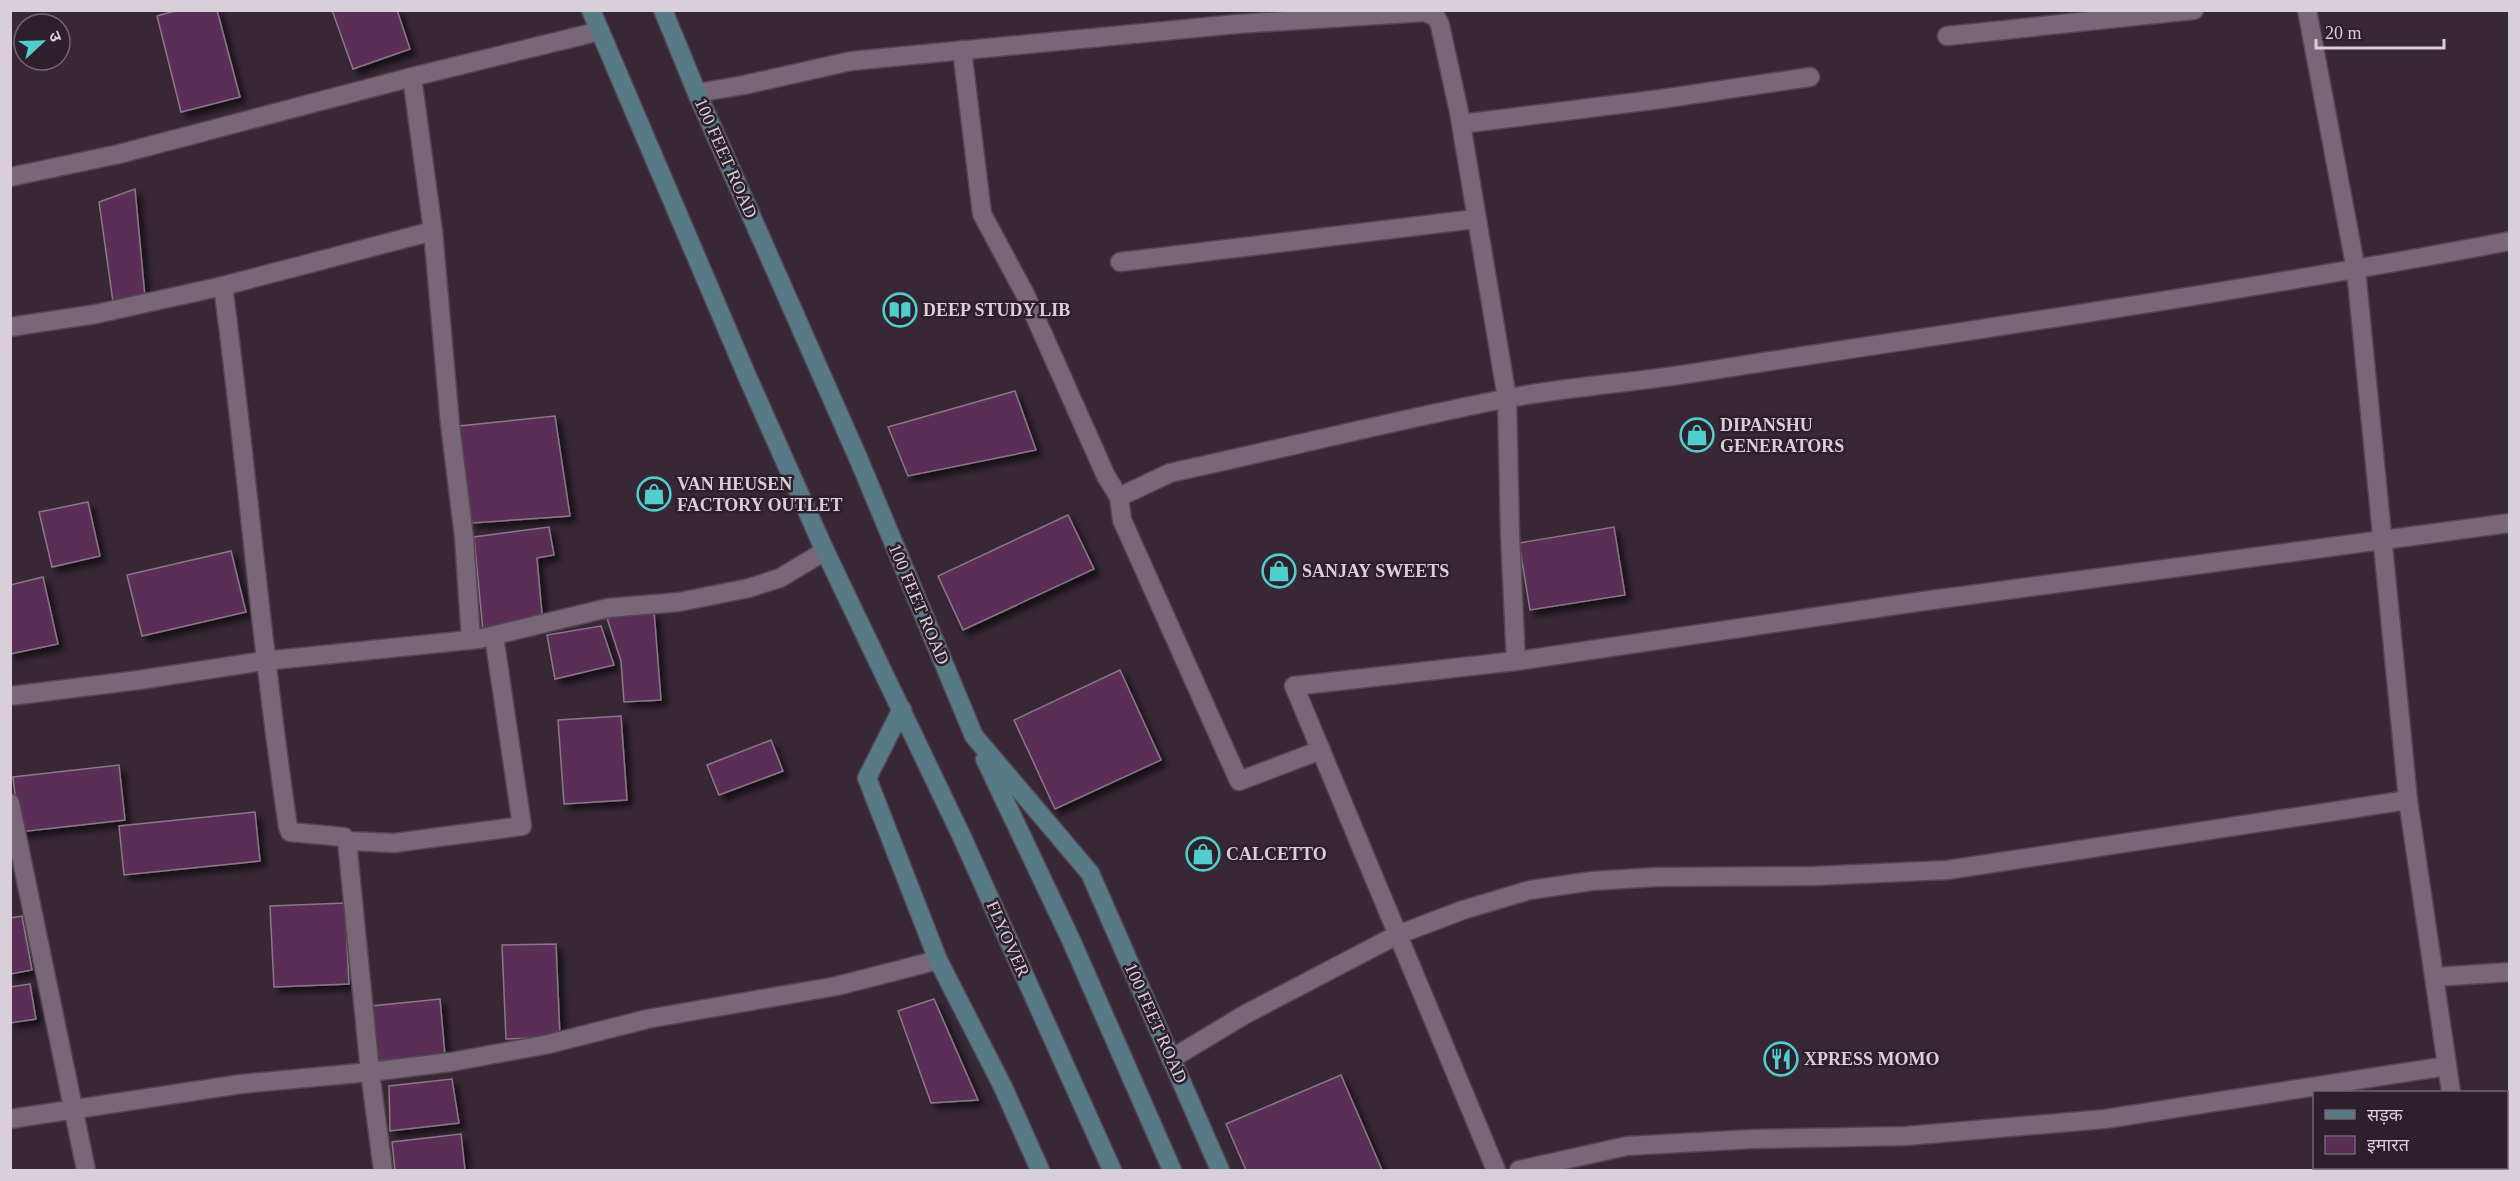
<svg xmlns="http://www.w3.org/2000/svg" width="2520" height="1181" font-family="'Times New Roman','Noto Sans Devanagari',serif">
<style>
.building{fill:#5a2e56;stroke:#8a7787;stroke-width:1.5;filter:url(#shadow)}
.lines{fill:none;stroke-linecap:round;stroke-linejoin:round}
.street-casing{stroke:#534652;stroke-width:21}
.secondary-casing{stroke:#534652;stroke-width:21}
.street{stroke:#796676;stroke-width:18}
.secondary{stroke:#587a86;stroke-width:18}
.labels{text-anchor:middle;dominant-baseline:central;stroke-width:5;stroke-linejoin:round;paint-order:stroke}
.street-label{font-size:18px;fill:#d9cfd8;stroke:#2e1f2c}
.poi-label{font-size:18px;font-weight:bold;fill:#d9cfd8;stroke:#2e1f2c;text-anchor:start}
</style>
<defs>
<filter id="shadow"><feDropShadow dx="5.5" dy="5.5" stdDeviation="3" flood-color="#0009"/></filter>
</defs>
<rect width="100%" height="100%" fill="#382836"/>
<g class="building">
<polygon points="178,10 217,10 240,97 181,112 157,16"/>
<polygon points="332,10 397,10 410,49 353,69"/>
<polygon points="135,189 145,297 114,309 99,202"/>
<polygon points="1015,391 1036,450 908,476 888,427"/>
<polygon points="555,416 570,516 472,523 459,426"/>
<polygon points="88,502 100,556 52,567 39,512"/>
<polygon points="1068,515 1094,569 963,630 938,576"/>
<polygon points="549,527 554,555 537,558 542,614 483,631 474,537"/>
<polygon points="1614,527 1625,595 1530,610 1519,543"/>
<polygon points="231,551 246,612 142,636 127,575"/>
<polygon points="43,577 58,644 10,654 10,585"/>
<polygon points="654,611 661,700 624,702 621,661 607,618"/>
<polygon points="601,626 614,665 555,679 547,635"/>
<polygon points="1120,670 1161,760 1055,809 1014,720"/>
<polygon points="621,716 627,800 564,804 558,720"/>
<polygon points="771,740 783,771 719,795 707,765"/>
<polygon points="119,765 125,820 19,832 13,777"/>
<polygon points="255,812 260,861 124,875 119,826"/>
<polygon points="345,903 349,984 274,987 270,906"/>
<polygon points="22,916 32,970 10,974 10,918"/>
<polygon points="556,944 560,1037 506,1039 502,945"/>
<polygon points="30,984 36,1019 10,1023 10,987"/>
<polygon points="440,999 445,1055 377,1061 371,1006"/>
<polygon points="934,999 978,1100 931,1103 898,1011"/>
<polygon points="1341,1075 1382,1170 1246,1170 1226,1124"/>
<polygon points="452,1079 459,1123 390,1131 389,1086"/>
<polygon points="461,1134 465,1170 395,1170 392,1142"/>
</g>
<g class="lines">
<g class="street-casing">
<g id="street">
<polyline points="2307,10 2356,270 2408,800 2451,1092"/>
<polyline points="1947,36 2194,10"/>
<polyline points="962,50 982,214 1025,294 1106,476 1119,497"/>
<polyline points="412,77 433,231 450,424 464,537 471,640"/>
<polyline points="697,93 744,85 851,61 1237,24 1425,12 1436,17 1440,25 1459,112 1507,398 1510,535 1516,661"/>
<polyline points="1461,124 1661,99 1810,77"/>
<polyline points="10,177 119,154 412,77 600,31"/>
<polyline points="1120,262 1475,219"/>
<path d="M223 286C247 466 261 647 288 827L290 832 344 837 347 841 370 1072 383 1170"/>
<polyline points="10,327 96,314 223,286 433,231"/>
<polyline points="10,696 139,680 264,661 479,639 608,608 679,602 749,588 780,578 825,551"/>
<path d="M1321 750 1239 781 1122 520 1119 497 1170 473C1281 449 1392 421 1504 399 1568 386 1635 383 1700 372 1970 330 2241 292 2510 241"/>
<polyline points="10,803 86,1170"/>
<polyline points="347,841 394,843 522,826 494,636"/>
<polyline points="2435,977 2510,972"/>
<polyline points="1171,1059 1244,1015 1397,935 1463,910 1530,890 1592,881 1656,877 1815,876 1947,870 2408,800"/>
<polyline points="10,1119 241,1084 370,1072 451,1062 549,1044 647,1019 837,986 938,960"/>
<polyline points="2463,1168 2464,1170"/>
<polyline points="1496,1170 1294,686 1516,661 1924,601 2510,523"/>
<polyline points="1519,1170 1627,1146 1753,1139 1906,1136 2105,1119 2447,1066"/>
</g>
</g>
<g class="secondary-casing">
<g id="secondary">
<polyline points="591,10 747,376 825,551 962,837 1112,1170"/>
<polyline points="663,10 697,93 859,460 974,736 1090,873 1220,1170"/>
<polyline points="902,709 867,778 938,960 1003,1087 1040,1170"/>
<polyline points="985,759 1071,940 1172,1170"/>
</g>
</g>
<use href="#street" class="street"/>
<use href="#secondary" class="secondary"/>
</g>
<defs>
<g id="library-ring" transform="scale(1.725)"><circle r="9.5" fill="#2e1f2c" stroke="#52cdce" stroke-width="1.5"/><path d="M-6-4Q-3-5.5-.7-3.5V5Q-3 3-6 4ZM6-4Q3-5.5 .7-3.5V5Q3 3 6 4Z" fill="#52cdce"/></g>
<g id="shop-ring" transform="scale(1.725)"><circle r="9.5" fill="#2e1f2c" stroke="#52cdce" stroke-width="1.5"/><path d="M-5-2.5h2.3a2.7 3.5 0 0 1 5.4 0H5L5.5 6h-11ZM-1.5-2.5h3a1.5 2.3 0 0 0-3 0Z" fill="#52cdce"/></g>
<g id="restaurant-ring" transform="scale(1.725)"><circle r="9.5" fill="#2e1f2c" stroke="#52cdce" stroke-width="1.5"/><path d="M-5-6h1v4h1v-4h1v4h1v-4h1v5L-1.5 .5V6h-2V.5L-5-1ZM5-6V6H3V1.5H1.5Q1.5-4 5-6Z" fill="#52cdce"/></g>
</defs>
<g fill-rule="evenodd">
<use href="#library-ring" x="900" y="310"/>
<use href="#shop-ring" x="1697" y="435"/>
<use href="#shop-ring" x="654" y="494"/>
<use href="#shop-ring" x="1279" y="571"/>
<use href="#shop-ring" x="1203" y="854"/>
<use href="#restaurant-ring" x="1781" y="1059"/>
</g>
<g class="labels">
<g class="street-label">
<text transform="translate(726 158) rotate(66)">100 FEET ROAD</text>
<text transform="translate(919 604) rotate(67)">100 FEET ROAD</text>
<text transform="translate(1008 939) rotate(66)">FLYOVER</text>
<text transform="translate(1156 1023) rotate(66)">100 FEET ROAD</text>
</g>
<g class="poi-label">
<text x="923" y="310">DEEP STUDY LIB</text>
<text x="1720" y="425">DIPANSHU<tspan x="1720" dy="21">GENERATORS</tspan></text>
<text x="677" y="484">VAN HEUSEN<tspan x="677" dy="21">FACTORY OUTLET</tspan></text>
<text x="1302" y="571">SANJAY SWEETS</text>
<text x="1226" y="854">CALCETTO</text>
<text x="1804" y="1059">XPRESS MOMO</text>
</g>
</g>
<rect width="2520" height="1181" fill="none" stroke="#d9cfd8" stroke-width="24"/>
<rect x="2313" y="1091" width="195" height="78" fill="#2e1f2c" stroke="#726571" stroke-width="1.5"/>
<rect x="2325" y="1110" width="30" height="9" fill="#587a86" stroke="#726571" stroke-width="1.5"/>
<text x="2367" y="1121" font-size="18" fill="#d9cfd8">सड़क</text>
<rect x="2325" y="1136" width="30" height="18" fill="#5a2e56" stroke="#726571" stroke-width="1.5"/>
<text x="2367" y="1151" font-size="18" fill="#d9cfd8">इमारत</text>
<g transform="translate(42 42) rotate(68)"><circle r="28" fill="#2e1f2c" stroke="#726571" stroke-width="1.5"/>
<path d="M0-4.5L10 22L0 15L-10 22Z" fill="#52cdce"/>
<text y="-9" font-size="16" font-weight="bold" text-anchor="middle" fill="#d9cfd8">उ</text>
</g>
<path d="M2316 39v9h128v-9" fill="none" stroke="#d9cfd8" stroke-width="3"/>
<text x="2325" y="39" font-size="18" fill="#d9cfd8" stroke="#2e1f2c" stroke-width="4.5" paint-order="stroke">20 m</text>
</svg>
